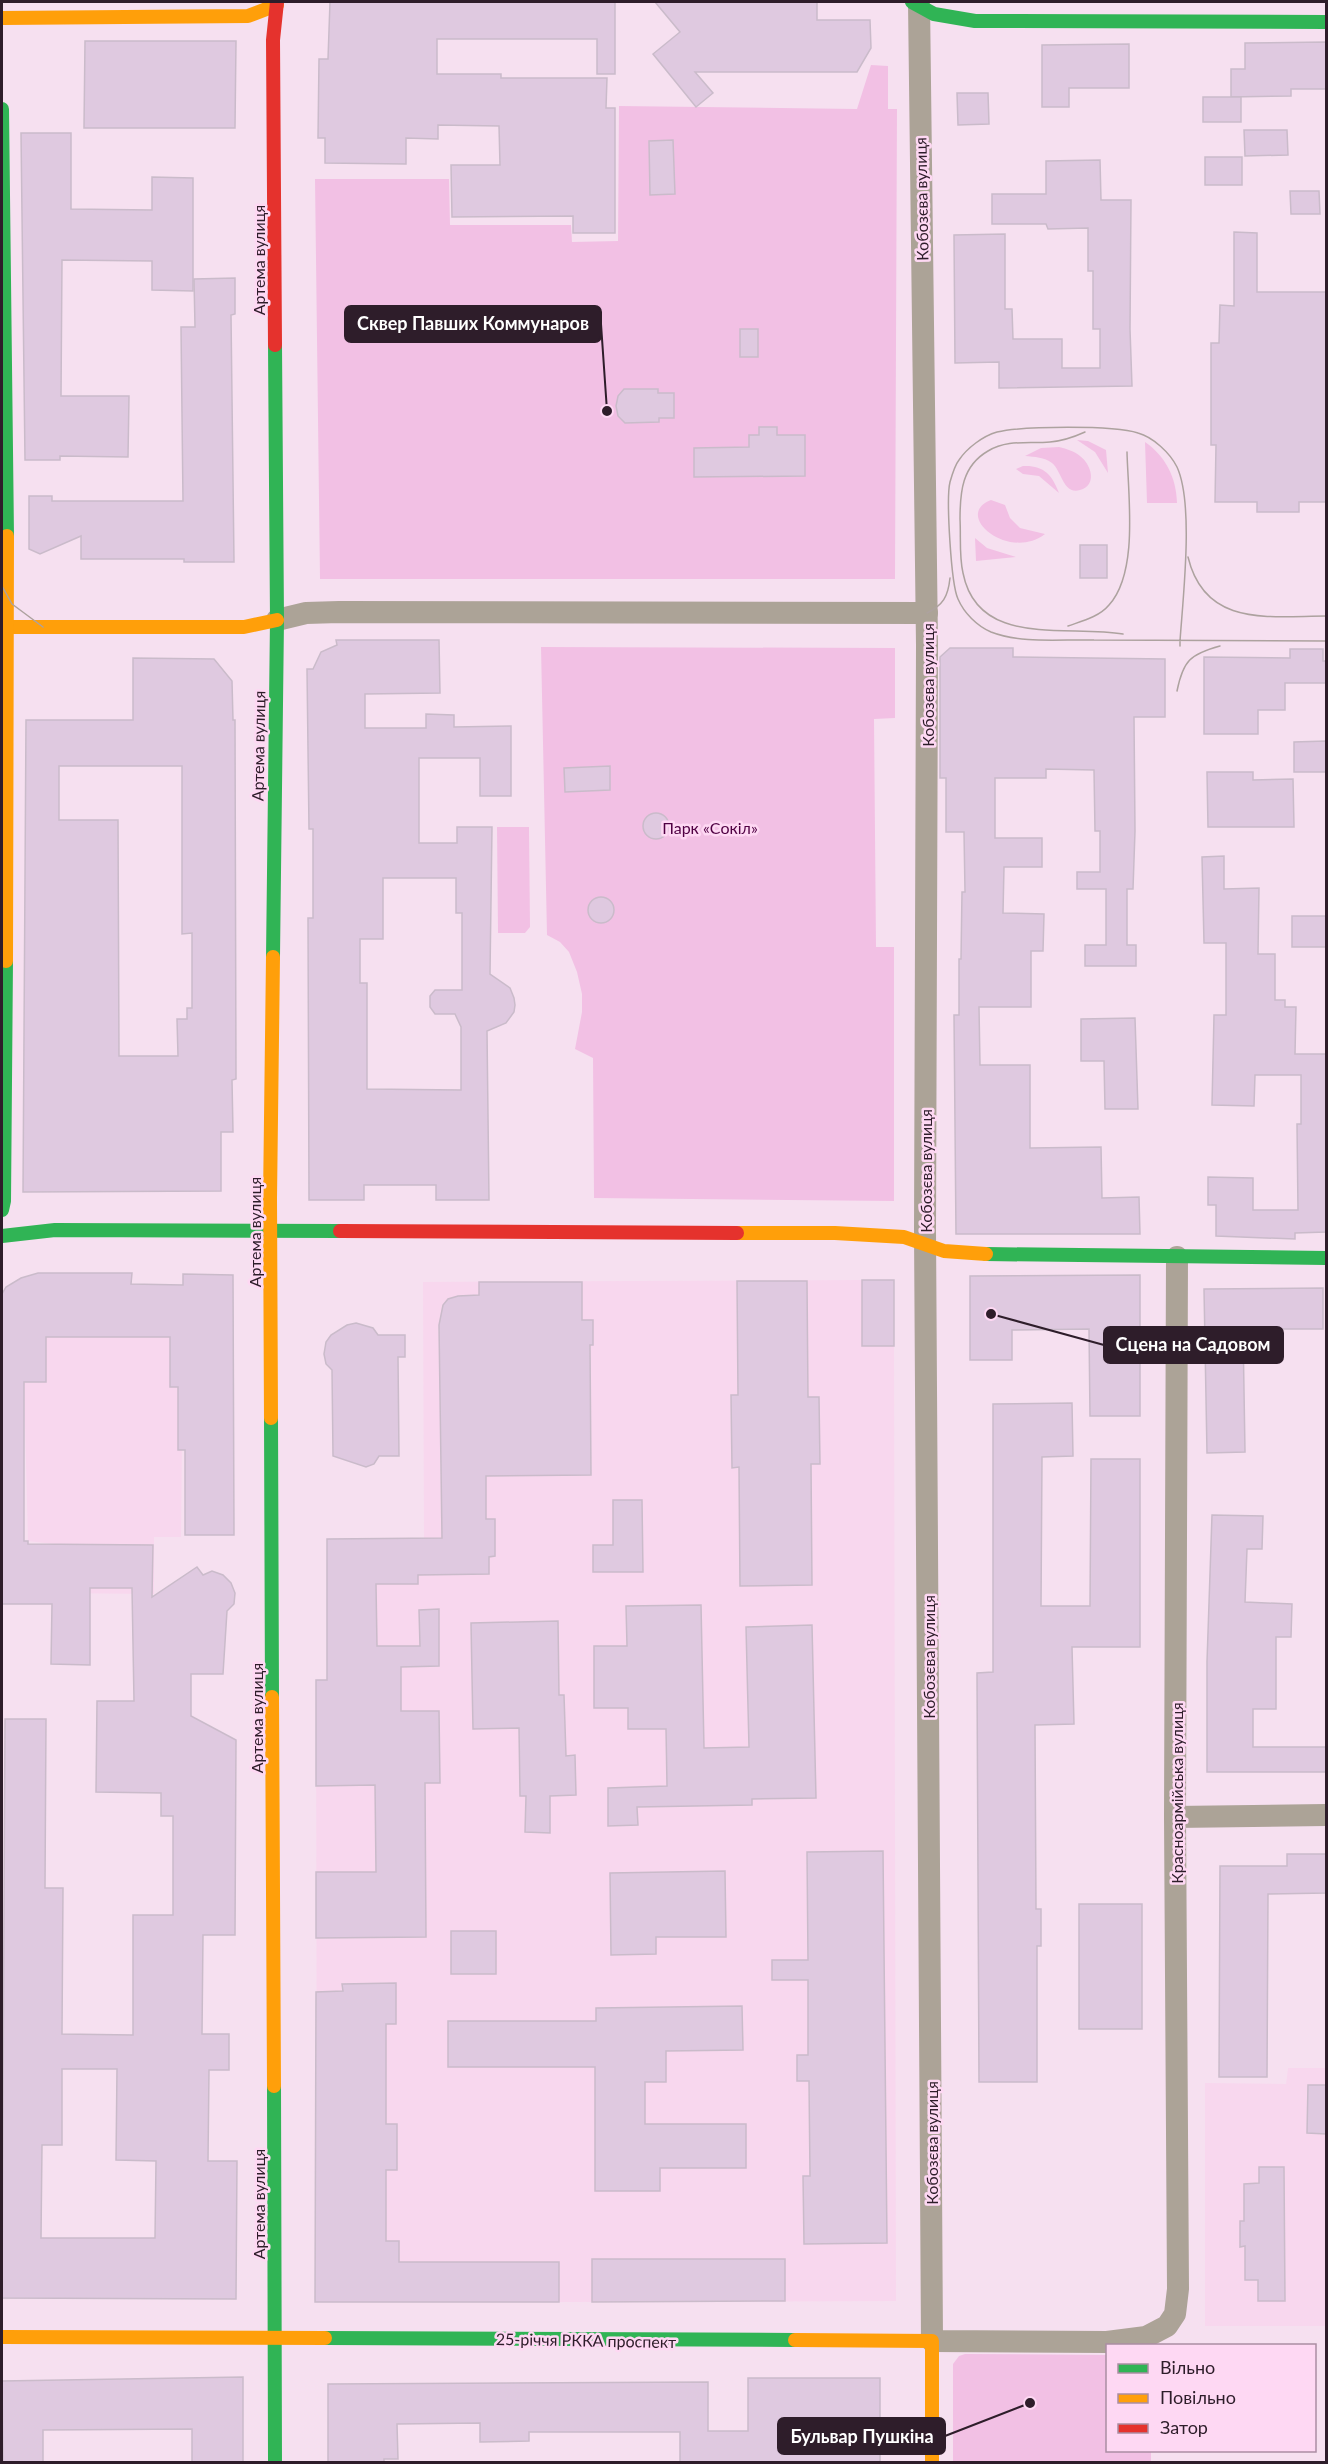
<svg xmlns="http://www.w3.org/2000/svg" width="1328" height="2464" font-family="Lato,sans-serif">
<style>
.built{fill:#f8d7ee}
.green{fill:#f2c0e4}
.building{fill:#dfc9e0;stroke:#cabbca;stroke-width:1.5;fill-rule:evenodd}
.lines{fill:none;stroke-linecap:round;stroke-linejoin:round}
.street{stroke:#aca397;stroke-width:22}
.fast{stroke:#30b455;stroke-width:14}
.slow{stroke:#ff9f0a;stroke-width:14}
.jam{stroke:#e5322d;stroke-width:14}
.tram{stroke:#ada29f;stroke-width:1.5}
.labels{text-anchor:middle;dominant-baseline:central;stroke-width:5;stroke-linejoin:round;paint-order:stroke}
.street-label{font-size:16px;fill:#2e1d2a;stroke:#fed8f3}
.park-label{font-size:16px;fill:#500043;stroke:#fed8f3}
.leader{fill:none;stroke:#2e1d2a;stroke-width:2}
.callout-dot{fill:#2e1d2a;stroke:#fed8f3;stroke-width:2}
.callout{fill:#2e1d2a;stroke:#2e1d2a;stroke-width:2}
.callout-label{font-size:18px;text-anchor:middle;font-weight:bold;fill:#fff}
</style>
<rect width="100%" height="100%" fill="#f6e0f0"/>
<g class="built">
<polygon points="862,1280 862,1346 894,1346 896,2301 559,2302 559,2262 399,2262 398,2241 317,2241 316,1680 327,1680 327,1539 424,1538 423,1282"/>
<polygon points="46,1325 69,1337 183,1337 181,1537 154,1537 154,1594 53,1593 54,1544 28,1541 24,1383 46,1382"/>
<polygon points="1288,2068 1326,2068 1326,2326 1205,2326 1205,2083 1286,2084"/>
</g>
<g class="green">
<polygon points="871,65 888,66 888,109 897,109 895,579 320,579 315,179 449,179 450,225 571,225 572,242 618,241 619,106 857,109"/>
<polygon points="1077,440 1088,441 1106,450 1108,473 1095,452"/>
<path d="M1145 442C1166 457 1176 477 1177 503H1147Z"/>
<path d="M1059 447C1067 449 1074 451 1080 456 1091 464 1098 485 1080 490 1063 495 1062 471 1052 463 1044 457 1035 457 1025 456L1041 448Z"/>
<path d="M1023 466C1043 465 1052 474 1059 493L1039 476 1023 474 1016 469Z"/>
<path d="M991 500 1005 505 1010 518 1020 528 1045 534C1009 562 952 515 991 500Z"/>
<polygon points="975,538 987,548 1016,557 976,561"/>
<polygon points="541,647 895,648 895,718 874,719 876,947 894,947 894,1201 594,1198 593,1058 575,1049 582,1012 582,994 577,972 569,952 560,942 547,935"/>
<polygon points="497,827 529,827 530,927 525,933 498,933"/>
<polygon points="965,2354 1107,2355 1108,2450 1151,2451 1151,2462 953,2462 953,2364 959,2356"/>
</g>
<g class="building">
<polygon points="330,2 615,2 615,74 597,74 597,39 437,39 437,74 501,74 501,78 607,78 606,108 615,108 615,233 573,233 573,216 452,217 451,165 500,165 499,126 438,125 438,139 406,138 406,164 325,163 325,138 318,138 319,59 328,59"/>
<polygon points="655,2 817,2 817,20 870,20 871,48 857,72 695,72 713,93 696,107 653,54 680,32"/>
<polygon points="85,41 236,41 235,128 84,128"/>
<polygon points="1326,42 1326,89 1291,89 1291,96 1231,97 1231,69 1245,69 1245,43"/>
<polygon points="1129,44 1129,88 1069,88 1069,107 1042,107 1042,45"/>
<polygon points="957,93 988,93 989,124 958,125"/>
<rect x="1203" y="97" width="38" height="25"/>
<polygon points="1244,130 1287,130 1288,155 1245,156"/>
<polygon points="21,133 71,133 71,209 152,210 152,177 193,178 193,291 152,290 152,261 62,260 61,396 129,396 128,457 60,456 60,460 25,460"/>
<polygon points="673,140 675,194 650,195 649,141"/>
<rect x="1205" y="157" width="37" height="28"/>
<polygon points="1100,160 1101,200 1131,200 1130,329 1132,386 999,388 999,362 955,363 954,235 1005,234 1005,309 1012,309 1013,339 1062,339 1062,368 1100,368 1100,329 1093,329 1093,271 1088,271 1088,228 1048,229 1046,224 992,224 992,194 1046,194 1046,161"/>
<polygon points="1290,191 1319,191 1320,214 1291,214"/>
<polygon points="1234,232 1257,233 1257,292 1326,292 1326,502 1299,502 1299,512 1257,512 1257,502 1215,502 1216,445 1211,445 1211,343 1219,343 1220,305 1234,306"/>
<polygon points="235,278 235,314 231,315 234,562 184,562 184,559 81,559 81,536 40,554 29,549 29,496 52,496 52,501 183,501 181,327 195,327 194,279"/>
<rect x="740" y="329" width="18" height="28"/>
<polygon points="624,389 658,389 658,393 674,393 674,418 659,418 659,422 625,423 618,416 616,406 618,396"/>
<polygon points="759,427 777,427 777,435 805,435 805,476 694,477 694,448 749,447 749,435 759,435"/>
<rect x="1080" y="545" width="27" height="33"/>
<path d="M336 640H439L440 693 365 694V728H426V714L454 715V727L511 726V796H480V758H419V843H457V827H492L490 974 510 988 514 998 515 1005 514 1012 506 1023 487 1031 489 1200H436V1185H364V1200H309L308 918H313V829H309L307 669H313L321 652 337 645ZM383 878H456V913H462V990H435L430 996V1007L435 1014H455L461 1027V1090L367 1089V983H360V939H383Z"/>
<polygon points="950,648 1013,648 1013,657 1165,659 1165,717 1134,717 1135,831 1133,889 1127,889 1127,945 1136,945 1136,966 1085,966 1085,945 1106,945 1106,889 1077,889 1077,872 1100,872 1100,831 1095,831 1094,770 1046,769 1046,778 995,778 995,838 1042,838 1042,867 1004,867 1003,913 1044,914 1043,951 1031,951 1031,1007 979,1007 980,1065 1030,1065 1030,1148 1101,1147 1102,1198 1139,1197 1140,1234 956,1234 954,1015 959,1015 959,959 961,959 962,892 965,892 964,832 946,832 946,778 940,778 940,657"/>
<polygon points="1290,649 1323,649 1323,661 1326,661 1326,683 1285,683 1285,710 1258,710 1258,734 1204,734 1204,657 1290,658"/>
<path d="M133 658 214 659 232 681 233 720H235L236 1079 232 1080 233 1132H221V1191L23 1192 26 720H133ZM59 766H182V934L192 933V1008H187V1019H177L178 1056H119L118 820H59Z"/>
<polygon points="1326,741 1326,772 1294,772 1294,742"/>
<polygon points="610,766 610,790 565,792 564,768"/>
<polygon points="1207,772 1253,772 1253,780 1293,779 1294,827 1208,827"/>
<circle cx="656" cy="826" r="13"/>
<polygon points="1224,856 1224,889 1259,888 1258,954 1275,954 1275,1000 1285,1000 1285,1007 1296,1007 1295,1054 1326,1054 1326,1232 1295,1233 1295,1239 1216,1236 1216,1205 1208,1205 1208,1177 1253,1178 1253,1210 1298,1210 1297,1124 1301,1124 1301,1075 1255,1075 1254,1106 1212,1105 1214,1015 1226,1015 1226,943 1204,943 1202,857"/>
<circle cx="601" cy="910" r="13"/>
<rect x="1292" y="916" width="34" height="31"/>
<polygon points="1135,1018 1138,1109 1105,1109 1104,1061 1081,1061 1081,1019"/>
<path d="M38 1273H132L131 1284 183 1285V1274L233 1275 234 1535H185V1450H178V1387H170V1337H46V1382H24V1541H28V1544L153 1545 152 1597 197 1567 203 1575 212 1571 223 1575 231 1583 235 1593 234 1604 227 1611 223 1674H191V1716L236 1740 235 1935H203L202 2034H229V2070H209L208 2161H237L236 2299 2 2298 5 1719H46L45 1888H63L62 2034 133 2035V1915H173V1816H161V1793L96 1792 97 1701H134L132 1588H90V1665L51 1664 52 1604H2V1294L6 1287 21 1278ZM62 2069H117L116 2160 156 2161 155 2238H41L42 2145H62Z"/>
<polygon points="1140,1275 1140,1416 1090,1416 1089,1329 1012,1330 1012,1360 970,1360 970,1276"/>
<rect x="862" y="1280" width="32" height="66"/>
<polygon points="737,1281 807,1281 808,1397 819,1397 820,1464 811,1464 812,1585 740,1586 739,1467 732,1468 731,1395 738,1395"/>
<polygon points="479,1282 582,1282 582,1320 593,1320 593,1345 590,1345 591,1475 486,1476 486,1519 495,1519 495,1556 489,1557 489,1574 418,1575 418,1584 376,1584 377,1646 420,1646 419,1610 439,1609 439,1666 401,1667 401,1711 439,1711 440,1783 425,1783 426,1937 316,1938 316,1872 376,1872 375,1785 316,1786 316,1680 327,1680 327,1539 442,1538 439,1325 443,1305 448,1299 458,1296 479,1295"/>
<polygon points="1323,1288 1323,1329 1243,1329 1245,1452 1207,1453 1204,1289"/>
<polygon points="356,1323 373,1328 378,1335 405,1335 405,1357 398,1357 399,1456 379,1456 374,1464 366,1467 333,1456 332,1370 326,1364 324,1354 326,1342 331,1335 347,1325"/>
<polygon points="1072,1403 1073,1456 1042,1457 1041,1606 1090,1606 1091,1459 1140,1459 1140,1647 1072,1647 1074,1724 1035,1725 1036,1909 1041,1909 1041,1946 1037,1946 1037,2082 979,2082 977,1673 993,1672 993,1404"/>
<polygon points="613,1500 642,1500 643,1572 593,1572 593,1545 613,1545"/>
<polygon points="1212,1515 1263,1516 1262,1549 1247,1549 1245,1602 1292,1604 1291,1637 1276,1637 1276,1709 1253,1709 1253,1747 1326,1747 1326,1772 1207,1772 1207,1662"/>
<polygon points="701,1605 704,1748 749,1747 746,1627 812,1625 816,1798 752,1799 752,1805 637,1807 638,1825 608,1826 608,1788 667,1786 666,1729 628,1729 628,1708 594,1708 594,1646 627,1646 626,1606"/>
<polygon points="558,1621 559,1695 564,1695 566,1756 575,1755 576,1795 550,1796 550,1833 525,1832 526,1796 520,1796 519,1728 473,1729 471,1623"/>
<polygon points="883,1851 887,2243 804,2244 803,2176 810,2176 809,2081 797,2081 797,2055 808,2055 808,1980 772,1980 772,1960 808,1960 807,1852"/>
<polygon points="1287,1854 1326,1854 1326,1893 1268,1894 1267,2077 1219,2077 1220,1866 1287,1866"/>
<polygon points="725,1871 726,1937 656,1937 656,1954 611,1955 610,1873"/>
<rect x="1079" y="1904" width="63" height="125"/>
<rect x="451" y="1931" width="45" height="43"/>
<polygon points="396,1983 396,2024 386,2024 386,2124 397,2124 397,2170 386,2170 386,2241 399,2241 399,2262 559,2262 559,2302 315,2302 316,1992 343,1991 342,1984"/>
<polygon points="742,2006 743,2050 666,2051 666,2082 645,2082 645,2124 746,2124 746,2168 660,2168 660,2191 595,2191 595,2067 448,2067 448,2021 596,2021 596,2008"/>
<polygon points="1308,2085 1326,2085 1326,2134 1307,2133"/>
<polygon points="1259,2167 1284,2167 1285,2301 1258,2301 1258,2280 1245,2280 1245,2246 1240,2247 1240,2221 1244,2221 1244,2184 1259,2183"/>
<polygon points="592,2259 785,2259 785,2301 592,2302"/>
<polygon points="243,2377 243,2463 192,2463 192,2429 43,2430 43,2463 3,2463 2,2381"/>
<polygon points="748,2378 880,2378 880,2463 680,2463 680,2432 529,2432 529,2441 480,2442 480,2423 397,2424 398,2459 384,2459 384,2463 328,2463 328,2384 708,2382 708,2431 748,2431"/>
</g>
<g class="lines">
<g class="street">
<polyline points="919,2 927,645 925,1230 932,2341 1107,2342 1146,2337 1167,2326 1175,2314 1178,2289 1175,1817 1177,1257"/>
<polyline points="277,620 306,613 339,612 927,613"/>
<polyline points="1175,1817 1326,1815"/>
</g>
<g class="fast">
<polyline points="912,2 934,14 975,21 1326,22"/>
<polyline points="2,109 7,536"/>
<polyline points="273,957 277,620 275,345"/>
<polyline points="2,1210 4,1201 6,961"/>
<polyline points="2,1236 55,1230 340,1231"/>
<polyline points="986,1254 1326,1258"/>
<polyline points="271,1418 272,1697"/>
<polyline points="274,2086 275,2462"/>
<polyline points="325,2338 795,2340"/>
</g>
<g class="slow">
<polyline points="2,18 248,16 277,5"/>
<polyline points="2,627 244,627 277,620"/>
<polyline points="6,961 7,536"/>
<polyline points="737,1233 835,1233 904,1237 944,1251 986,1254"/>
<polyline points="271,1418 270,1199 273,957"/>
<polyline points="272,1697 274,2086"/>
<polyline points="2,2337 325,2338"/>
<polyline points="795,2340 932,2341 932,2462"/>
</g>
<g class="jam">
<polyline points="275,345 273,40 277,2"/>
<polyline points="340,1231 737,1233"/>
</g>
<g class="tram">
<path d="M1085 432C1074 437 1062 441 1050 442 1029 444 1008 439 988 451 962 466 960 492 960 519 961 537 959 556 963 573 978 649 1068 624 1123 634"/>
<path d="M1188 557C1205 628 1270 616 1326 616"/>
<polyline points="2,586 12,604 43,627"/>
<path d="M927 613C943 605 948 597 950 578"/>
<path d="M1068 626C1082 621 1099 617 1109 605 1139 572 1128 495 1127 452"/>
<path d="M1180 646V641C1183 597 1194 504 1177 467 1170 453 1153 437 1138 433 1114 425 1022 426 997 432 983 436 967 448 959 460 955 465 952 475 950 482 946 498 951 584 958 599 964 613 977 626 991 632 1022 644 1061 639 1094 640 1172 641 1249 641 1326 641"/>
<path d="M1177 691C1183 661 1190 654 1220 646"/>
</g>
</g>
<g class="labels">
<g class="street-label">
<text transform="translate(921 199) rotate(-91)">Кобозєва вулиця</text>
<text transform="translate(258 260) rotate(-90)">Артема вулиця</text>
<text transform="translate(927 685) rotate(-90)">Кобозєва вулиця</text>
<text transform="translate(258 746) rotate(-89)">Артема вулиця</text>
<text transform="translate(925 1171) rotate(-90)">Кобозєва вулиця</text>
<text transform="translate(254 1232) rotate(-90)">Артема вулиця</text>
<text transform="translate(928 1657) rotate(-90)">Кобозєва вулиця</text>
<text transform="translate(256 1718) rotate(-90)">Артема вулиця</text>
<text transform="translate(1176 1793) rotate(-90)">Красноармійська вулиця</text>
<text transform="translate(931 2143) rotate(-90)">Кобозєва вулиця</text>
<text transform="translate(258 2204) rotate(-90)">Артема вулиця</text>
<text transform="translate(586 2340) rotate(1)">25-річчя РККА проспект</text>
</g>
<g class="park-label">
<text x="710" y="827">Парк «Сокіл»</text>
</g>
</g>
<path class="leader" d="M607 411L601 324M991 1314L1104 1345M1030 2403L945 2436"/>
<g class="callout-dot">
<circle cx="607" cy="411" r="6"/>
<circle cx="991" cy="1314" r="6"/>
<circle cx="1030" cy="2403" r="6"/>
</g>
<g class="callout">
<rect x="345" y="306" width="256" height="36" rx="6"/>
<rect x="1104" y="1327" width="179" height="36" rx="6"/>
<rect x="778" y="2418" width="167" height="36" rx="6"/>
</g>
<g class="callout-label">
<text x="473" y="330">Сквер Павших Коммунаров</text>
<text x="1193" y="1351">Сцена на Садовом</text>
<text x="862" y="2443">Бульвар Пушкіна</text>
</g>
<rect width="1328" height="2464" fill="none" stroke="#2e1d2a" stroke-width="6"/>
<rect x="1106" y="2344" width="210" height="108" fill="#fed8f3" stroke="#ab8da3" stroke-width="1.5"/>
<rect x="1118" y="2364" width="30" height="9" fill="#30b455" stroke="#ab8da3" stroke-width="1.5"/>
<text x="1160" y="2374" font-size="18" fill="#2e1d2a">Вільно</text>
<rect x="1118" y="2394" width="30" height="9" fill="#ff9f0a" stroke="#ab8da3" stroke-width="1.5"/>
<text x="1160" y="2404" font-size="18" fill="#2e1d2a">Повільно</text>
<rect x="1118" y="2424" width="30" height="9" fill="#e5322d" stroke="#ab8da3" stroke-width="1.5"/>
<text x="1160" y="2434" font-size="18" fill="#2e1d2a">Затор</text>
</svg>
